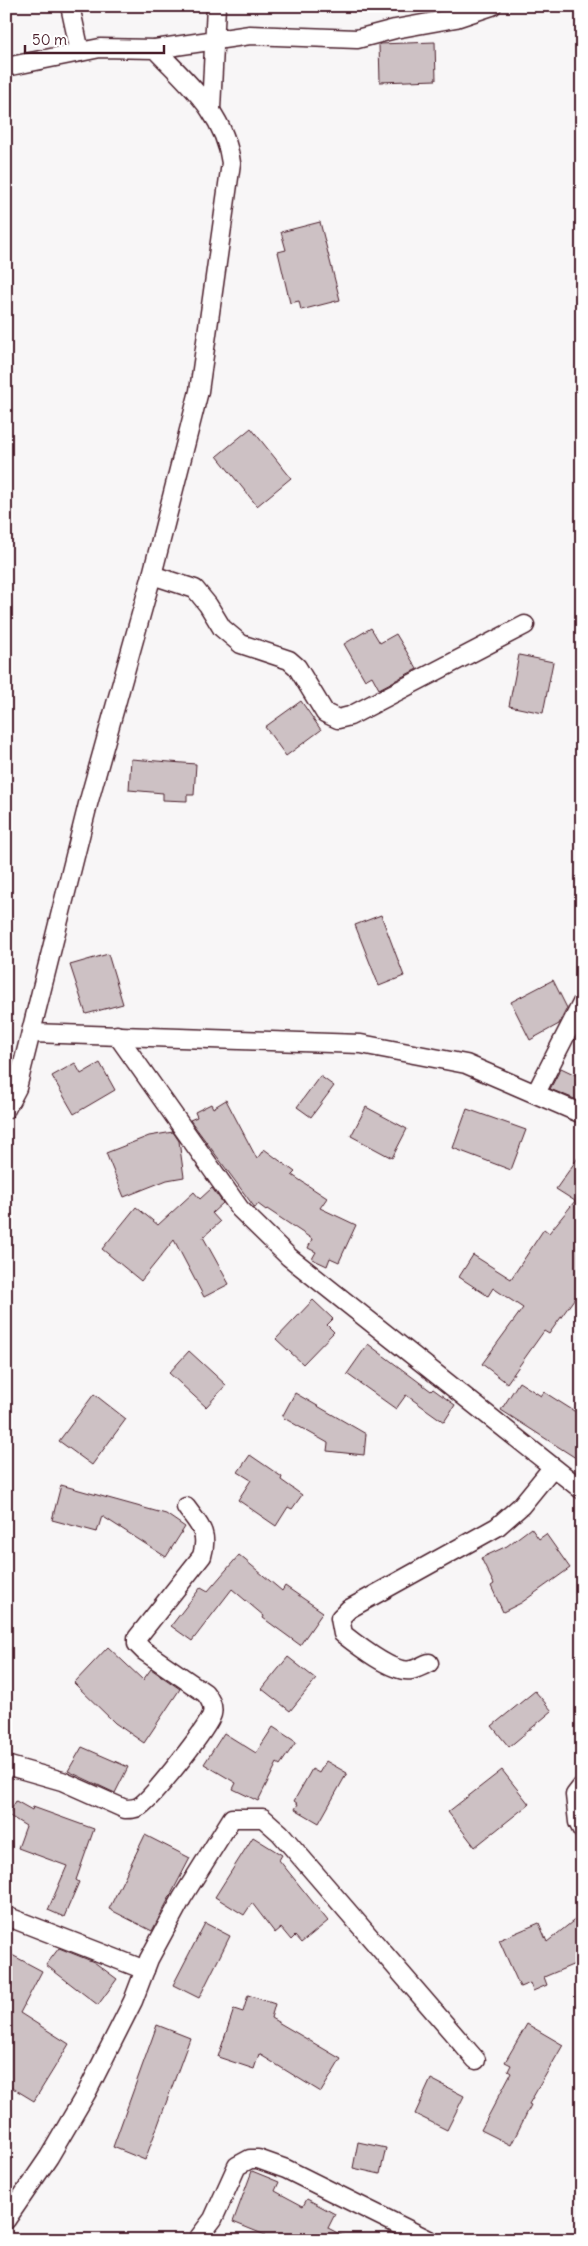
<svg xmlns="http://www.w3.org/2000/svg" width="588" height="2246" font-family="Delius,sans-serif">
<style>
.building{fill:#cdc1c4;stroke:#4a1f2b}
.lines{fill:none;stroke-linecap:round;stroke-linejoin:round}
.minor-casing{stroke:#4a1f2b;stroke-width:21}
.minor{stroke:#fff;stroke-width:18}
</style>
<rect width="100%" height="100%" fill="#f8f6f7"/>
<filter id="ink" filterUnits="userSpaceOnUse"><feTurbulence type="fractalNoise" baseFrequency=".02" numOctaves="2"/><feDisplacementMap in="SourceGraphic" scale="10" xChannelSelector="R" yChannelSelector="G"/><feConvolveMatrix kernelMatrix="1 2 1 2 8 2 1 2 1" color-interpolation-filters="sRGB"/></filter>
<g filter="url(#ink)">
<g class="building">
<polygon points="435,42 436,80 380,82 379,44"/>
<polygon points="320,222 340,300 301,310 299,301 290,303 278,252 286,250 281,232"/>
<polygon points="251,428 291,478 257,506 217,456"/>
<polygon points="371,628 380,643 396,634 417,669 379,689 372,676 365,680 344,644"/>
<polygon points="519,655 553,662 543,713 509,706"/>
<polygon points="301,701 321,730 286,756 265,727"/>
<polygon points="131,759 196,764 194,795 187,795 187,801 163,800 163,793 129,790"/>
<polygon points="381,915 404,976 379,986 355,925"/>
<polygon points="108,954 123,1004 86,1014 70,965"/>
<polygon points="553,980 567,1008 559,1024 530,1040 511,1002"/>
<polygon points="75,1063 81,1074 100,1063 115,1090 74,1114 52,1076"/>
<polygon points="561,1068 582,1078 582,1102 550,1089"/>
<polygon points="320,1076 334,1086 311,1117 297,1107"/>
<polygon points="226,1100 257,1159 264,1149 295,1172 292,1175 327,1198 320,1208 356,1225 339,1262 330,1258 327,1266 312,1259 316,1252 308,1248 312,1239 267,1209 266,1210 258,1204 255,1208 190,1120 197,1117 195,1112 211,1104 213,1108"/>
<polygon points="366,1107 407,1129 392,1158 351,1136"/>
<polygon points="467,1109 526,1130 511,1170 453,1148"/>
<polygon points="173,1132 179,1141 184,1177 167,1180 124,1197 106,1153 149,1136"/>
<polygon points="582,1152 582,1288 549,1334 544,1331 507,1383 482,1364 523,1308 493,1288 488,1296 459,1277 473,1255 511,1279 544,1229 549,1233 575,1201 556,1189"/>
<polygon points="212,1188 223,1203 212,1213 220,1222 203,1237 229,1284 204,1297 174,1240 141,1281 102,1249 136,1207 158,1225 194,1192 200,1199"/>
<polygon points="313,1300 333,1319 327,1325 334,1332 303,1364 276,1339"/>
<polygon points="368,1344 431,1391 433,1389 455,1405 444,1422 406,1395 396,1409 347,1374"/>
<polygon points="189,1351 226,1385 206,1407 169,1373"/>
<polygon points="519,1382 541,1396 544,1392 582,1416 582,1462 501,1410"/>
<polygon points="295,1393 366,1434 364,1455 327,1451 328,1443 282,1417"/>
<polygon points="94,1394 126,1419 92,1465 59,1441"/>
<polygon points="250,1455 282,1477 281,1480 302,1495 292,1509 288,1507 276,1526 238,1500 251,1480 238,1472"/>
<polygon points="61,1485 166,1514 185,1527 166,1557 102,1516 97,1532 52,1520"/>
<polygon points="531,1528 539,1539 546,1534 570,1568 521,1603 503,1612 491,1586 494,1584 481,1558 507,1546"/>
<polygon points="239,1555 282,1591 285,1586 323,1612 300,1645 263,1618 264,1616 232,1589 192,1641 171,1626 201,1587 208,1591"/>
<polygon points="108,1647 143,1680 151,1669 180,1689 144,1743 115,1723 74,1683"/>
<polygon points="288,1657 316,1679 290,1711 262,1689"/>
<polygon points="535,1691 552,1711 509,1747 492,1726"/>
<polygon points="273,1727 296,1742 280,1765 277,1763 258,1801 233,1789 236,1783 204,1764 224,1733 256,1753"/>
<polygon points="82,1747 128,1767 115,1793 68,1771"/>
<polygon points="326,1761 347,1773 319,1823 295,1809 298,1804 294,1801 312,1769 319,1773"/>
<polygon points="502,1770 529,1804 475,1847 448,1812"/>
<polygon points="16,1801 32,1810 33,1807 94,1829 76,1880 79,1882 64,1917 48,1910 67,1866 18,1848 26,1826 8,1815"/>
<polygon points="145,1835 190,1858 152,1931 109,1909"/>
<polygon points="253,1837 282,1855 279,1860 328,1921 301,1943 295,1936 291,1940 281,1928 275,1933 252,1903 244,1915 215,1897"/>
<polygon points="582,1914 582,1961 544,1977 547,1985 533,1991 530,1983 520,1987 499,1940 539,1923 547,1942"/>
<polygon points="205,1923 230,1936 199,1998 173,1985"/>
<polygon points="59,1948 94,1962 117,1979 98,2005 46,1965"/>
<polygon points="12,1955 42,1971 20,2013 69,2044 34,2101 6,2084 6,1965"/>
<polygon points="248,1995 275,2004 271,2018 341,2059 321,2092 259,2054 254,2069 218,2057 234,2009 243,2012"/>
<polygon points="527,2024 563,2045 529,2104 531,2105 511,2145 481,2130 511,2073 508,2071 511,2065 505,2062"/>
<polygon points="157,2025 190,2038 145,2160 113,2147"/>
<polygon points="431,2079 464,2096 447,2130 415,2114"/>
<polygon points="358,2142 386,2148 380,2174 353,2168"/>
<polygon points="252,2171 279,2182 275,2191 303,2206 307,2199 335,2214 328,2228 351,2240 263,2240 265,2235 233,2222"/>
</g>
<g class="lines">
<g class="minor-casing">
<g id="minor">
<polyline points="70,6 80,52"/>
<polyline points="155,49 250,35 357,39 395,29 456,18 492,6"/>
<path d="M6 67 100 48 155 49C187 83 225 113 231 163L199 391 152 575 88 804 17 1088 6 1109"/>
<polyline points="211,109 216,6"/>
<polyline points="152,575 195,589 208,605 222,628 241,644 289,660 297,667 325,713 338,719 350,716 525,625"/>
<polyline points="31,1033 361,1044 466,1064 582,1114"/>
<polyline points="117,1035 240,1209 289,1257 582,1490"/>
<polyline points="536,1093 582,1003"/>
<path d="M429 1663C423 1665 417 1669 411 1670 394 1674 357 1645 343 1634L340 1618 349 1609 497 1527 521 1506 552 1468"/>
<path d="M6 1765 62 1781 125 1809C131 1809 135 1809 140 1806 153 1797 208 1728 212 1714 214 1706 210 1699 205 1693L144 1651 137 1644V1638L202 1556C209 1532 199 1525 186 1507"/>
<polyline points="582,1786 575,1795 578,1822 582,1830"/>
<polyline points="6,1916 145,1970"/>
<polyline points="6,2220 49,2157 87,2092 133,2001 149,1959 182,1898 232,1818 263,1818 280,1833 476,2060"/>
<polyline points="197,2240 213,2219 237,2166 250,2159 258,2159 286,2169 429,2240"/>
</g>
</g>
<use href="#minor" class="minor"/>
</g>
</g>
<rect width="588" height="2246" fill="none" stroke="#fff" stroke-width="25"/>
<rect x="12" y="12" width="563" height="2221" fill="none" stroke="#4a1f2b" stroke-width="2" filter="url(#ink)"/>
<path d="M25 45v8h139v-8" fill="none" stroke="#4a1f2b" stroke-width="2.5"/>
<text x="32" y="45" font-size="15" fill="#4a1f2b" stroke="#ffffff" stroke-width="4" paint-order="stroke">50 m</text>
</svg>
